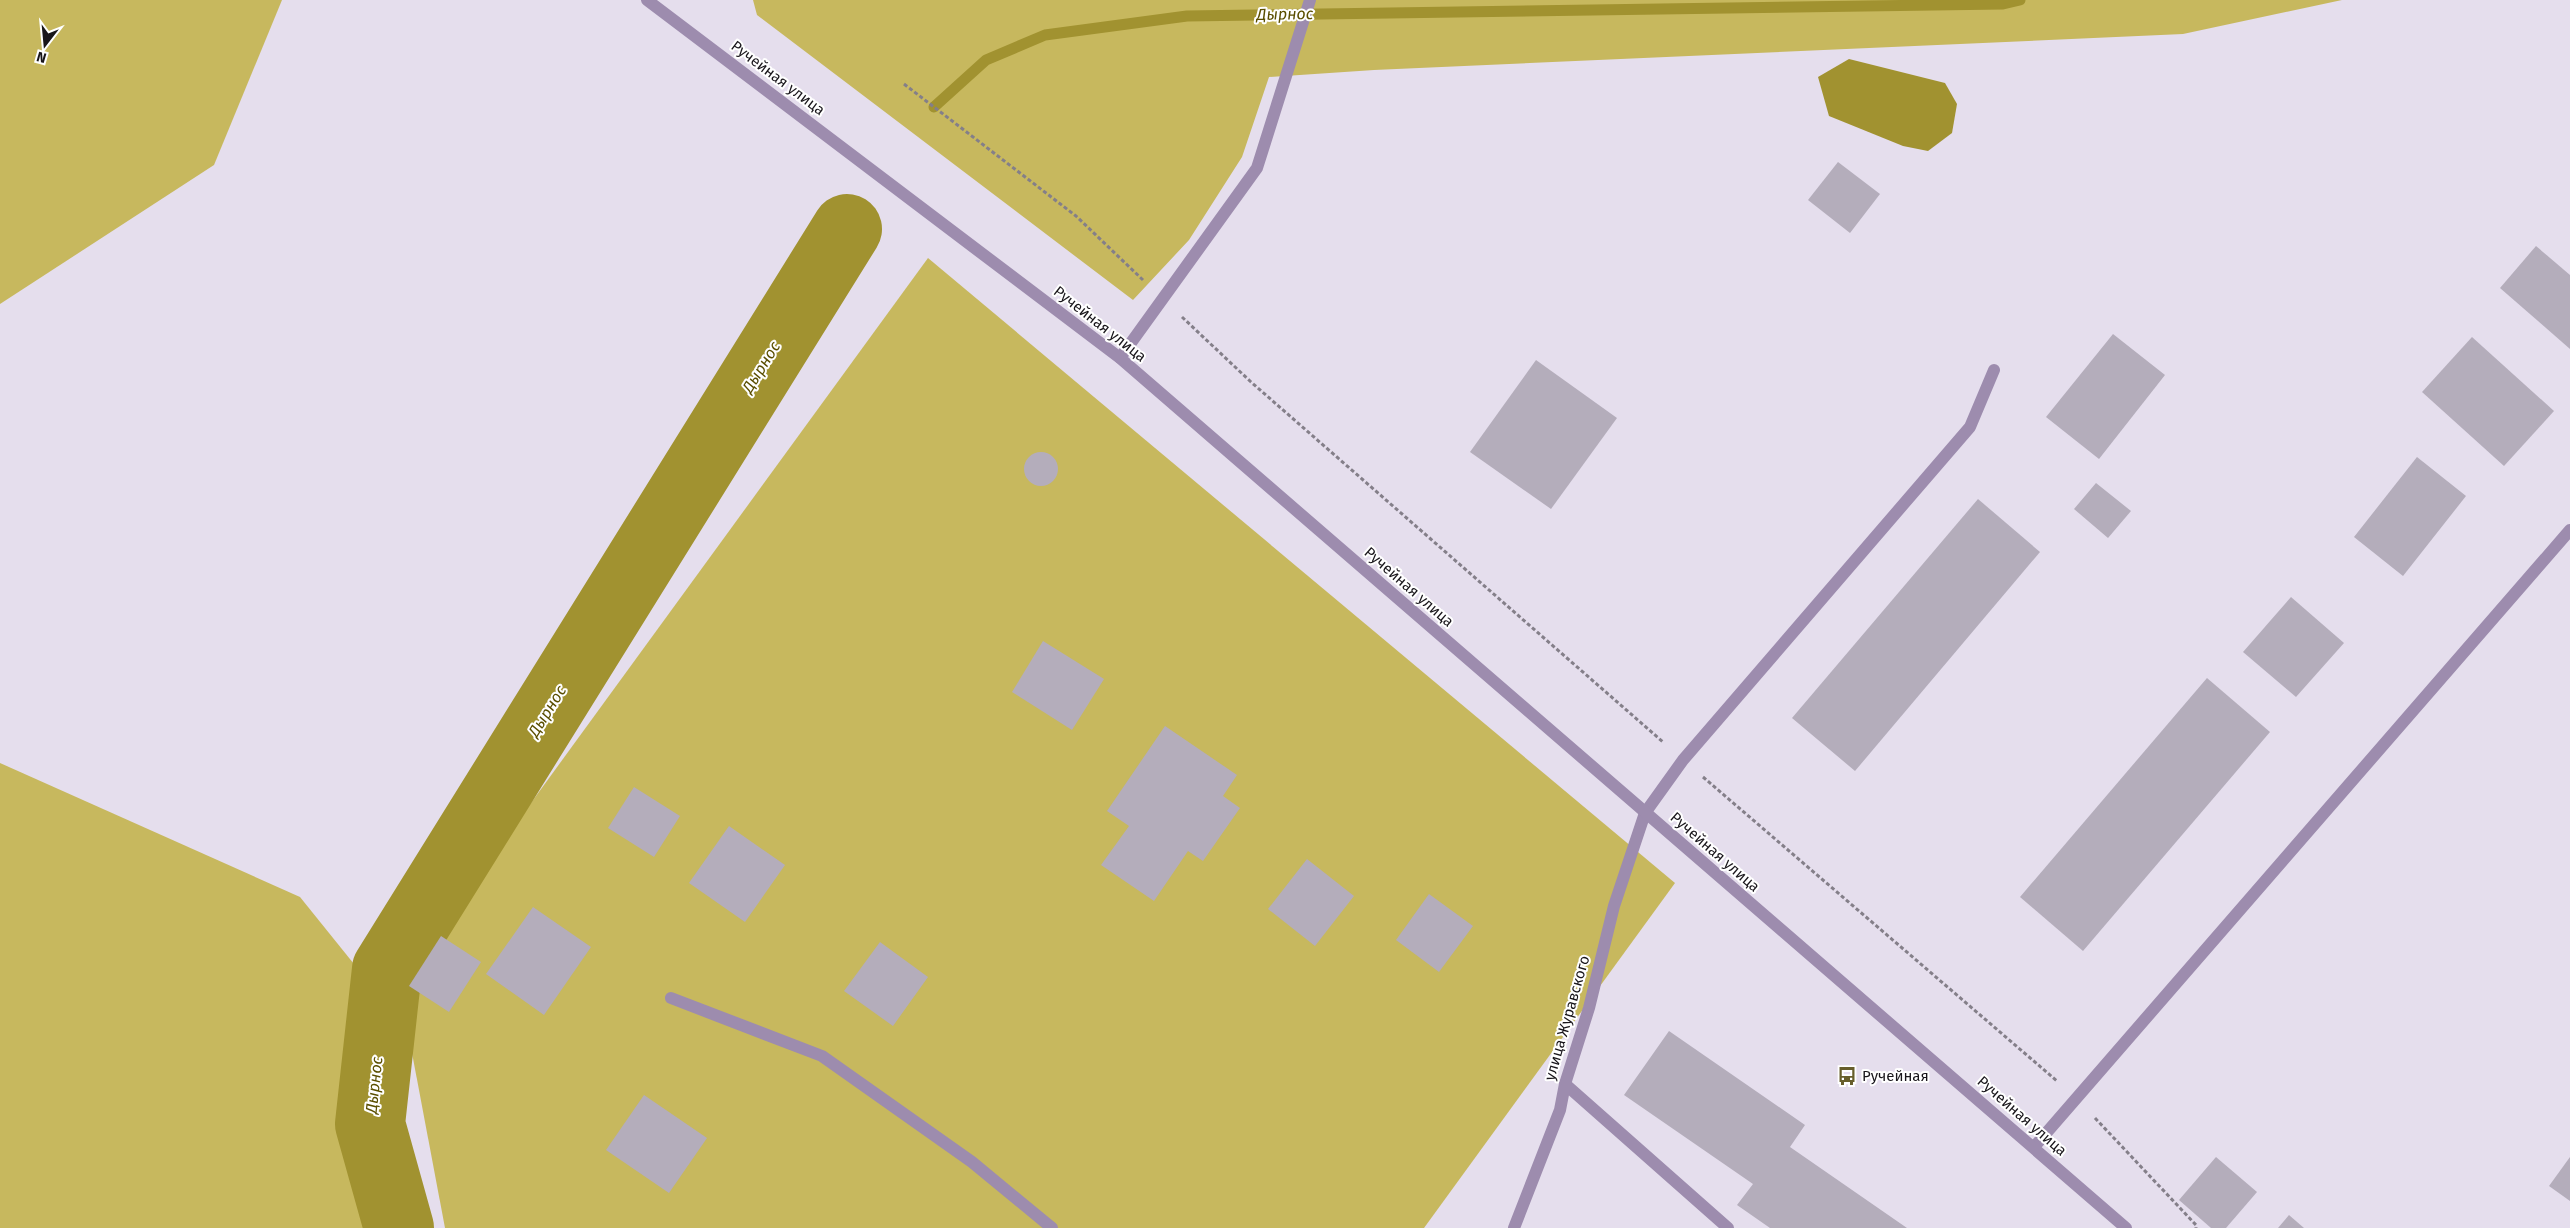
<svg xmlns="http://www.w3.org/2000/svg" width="2570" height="1228" font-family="'Fira Sans',sans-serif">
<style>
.green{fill:#c7b85e}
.water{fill:#a19230}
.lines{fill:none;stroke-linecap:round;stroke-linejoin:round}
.stream{stroke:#a19230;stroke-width:11}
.river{stroke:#a19230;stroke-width:70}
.building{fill:#b4adbb}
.path{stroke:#847f89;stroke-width:3;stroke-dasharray:4 2.5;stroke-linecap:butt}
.service{stroke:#9d8cae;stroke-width:12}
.minor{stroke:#9d8cae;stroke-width:12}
.tertiary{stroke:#9d8cae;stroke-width:12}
.labels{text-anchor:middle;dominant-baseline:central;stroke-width:4;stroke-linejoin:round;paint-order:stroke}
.street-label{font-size:15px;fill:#18151a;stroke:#fff}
.poi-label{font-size:15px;fill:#18151a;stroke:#fff;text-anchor:start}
.water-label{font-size:16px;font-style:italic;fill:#5a4e00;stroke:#fff}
</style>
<rect width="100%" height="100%" fill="#e5deed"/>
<g class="green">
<polygon points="0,0 282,0 214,165 0,304"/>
<polygon points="753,0 2342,0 2183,34 1374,70 1269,77 1242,157 1189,240 1133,300 757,15"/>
<polygon points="928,258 1675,883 1424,1228 445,1228 399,984"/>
<polygon points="0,763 300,897 387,1005 413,1228 0,1228"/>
</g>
<polygon class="water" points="1849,59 1945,83 1957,104 1952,133 1928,151 1903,146 1829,116 1818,77"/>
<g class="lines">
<polyline class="stream" points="934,107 986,60 1045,35 1187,16 2003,4 2020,0"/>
<polyline class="river" points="399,1228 370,1124 387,969 847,229"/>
</g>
<g class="building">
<polygon points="1838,162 1880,194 1850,233 1808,200"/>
<polygon points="2536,246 2570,275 2570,349 2500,288"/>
<polygon points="2113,334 2165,375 2099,459 2046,417"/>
<polygon points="2472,337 2554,411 2504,466 2422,392"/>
<polygon points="1536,360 1617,418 1551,509 1470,452"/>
<circle cx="1041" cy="469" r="17"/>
<polygon points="2417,457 2466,496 2403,576 2354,537"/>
<polygon points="2096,483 2131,511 2108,538 2074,509"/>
<polygon points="1978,499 2040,552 1855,771 1792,718"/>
<polygon points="2291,597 2344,643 2296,697 2243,652"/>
<polygon points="1043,641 1104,679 1072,730 1012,692"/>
<polygon points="2207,678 2270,732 2083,951 2020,897"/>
<polygon points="1165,726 1237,775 1223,796 1240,808 1203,861 1188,851 1154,901 1101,865 1129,826 1107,811"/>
<polygon points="634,787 680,816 654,857 608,828"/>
<polygon points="729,826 785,865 745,922 689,883"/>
<polygon points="1307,859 1354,896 1315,946 1268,909"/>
<polygon points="1429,894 1473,926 1439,972 1396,940"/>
<polygon points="533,907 591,947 544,1015 486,974"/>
<polygon points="441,936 481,962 449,1012 409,986"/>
<polygon points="880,942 928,977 893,1026 844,991"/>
<polygon points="1669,1031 1805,1125 1790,1147 1907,1228 1770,1228 1737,1205 1753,1184 1624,1095"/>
<polygon points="644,1095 707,1138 669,1193 606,1150"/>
<polygon points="2216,1157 2257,1192 2226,1228 2211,1228 2179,1200"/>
<polygon points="2570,1157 2570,1201 2549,1186"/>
<polygon points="2289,1215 2304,1228 2278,1228"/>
</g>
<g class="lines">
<g class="path">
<polyline points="904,84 1076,216 1143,280"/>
<polyline points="1182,317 1251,382 1663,742"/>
<polyline points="1703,777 2057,1081"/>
<polyline points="2095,1118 2196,1225 2196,1228"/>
</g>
<g class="service">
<polyline points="1645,813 1683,760 1970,427 1994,370"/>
<polyline points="671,998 822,1056 972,1162 1052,1228"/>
<polyline points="1565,1084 1728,1228"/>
<polyline points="2034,1147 2570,530"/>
</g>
<g class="minor">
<polyline points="1120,358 1257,168 1310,0"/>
<polyline points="1514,1228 1560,1110 1565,1084 1589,1008 1614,906 1645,813"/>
</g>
<polyline class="tertiary" points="647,0 1120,358 2126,1228"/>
</g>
<defs>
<g id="bus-bare" transform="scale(1.5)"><path d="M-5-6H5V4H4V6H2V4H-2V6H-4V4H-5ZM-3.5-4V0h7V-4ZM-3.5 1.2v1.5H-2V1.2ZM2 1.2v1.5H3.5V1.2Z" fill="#675e2b" stroke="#fff" stroke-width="2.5" paint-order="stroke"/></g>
</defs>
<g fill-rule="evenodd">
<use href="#bus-bare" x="1847" y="1076"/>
</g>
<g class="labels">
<g class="street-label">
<text transform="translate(778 78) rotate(37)">Ручейная улица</text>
<text transform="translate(1100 324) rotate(38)">Ручейная улица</text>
<text transform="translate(1409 587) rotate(41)">Ручейная улица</text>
<text transform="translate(1715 852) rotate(41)">Ручейная улица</text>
<text transform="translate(1567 1018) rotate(-74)">улица Журавского</text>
<text transform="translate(2022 1116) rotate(41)">Ручейная улица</text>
</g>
<g class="poi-label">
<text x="1862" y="1076">Ручейная</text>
</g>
<g class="water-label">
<text transform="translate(1285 14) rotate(-1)">Дырнос</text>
<text transform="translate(761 367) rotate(-58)">Дырнос</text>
<text transform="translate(547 711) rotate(-58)">Дырнос</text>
<text transform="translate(374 1085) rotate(-84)">Дырнос</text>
</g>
</g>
<g transform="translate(45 45) rotate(196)" stroke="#ffffff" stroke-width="4" paint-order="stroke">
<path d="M0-4L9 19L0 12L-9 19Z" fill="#18151a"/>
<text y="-8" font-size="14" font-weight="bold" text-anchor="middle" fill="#18151a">N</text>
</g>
</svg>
